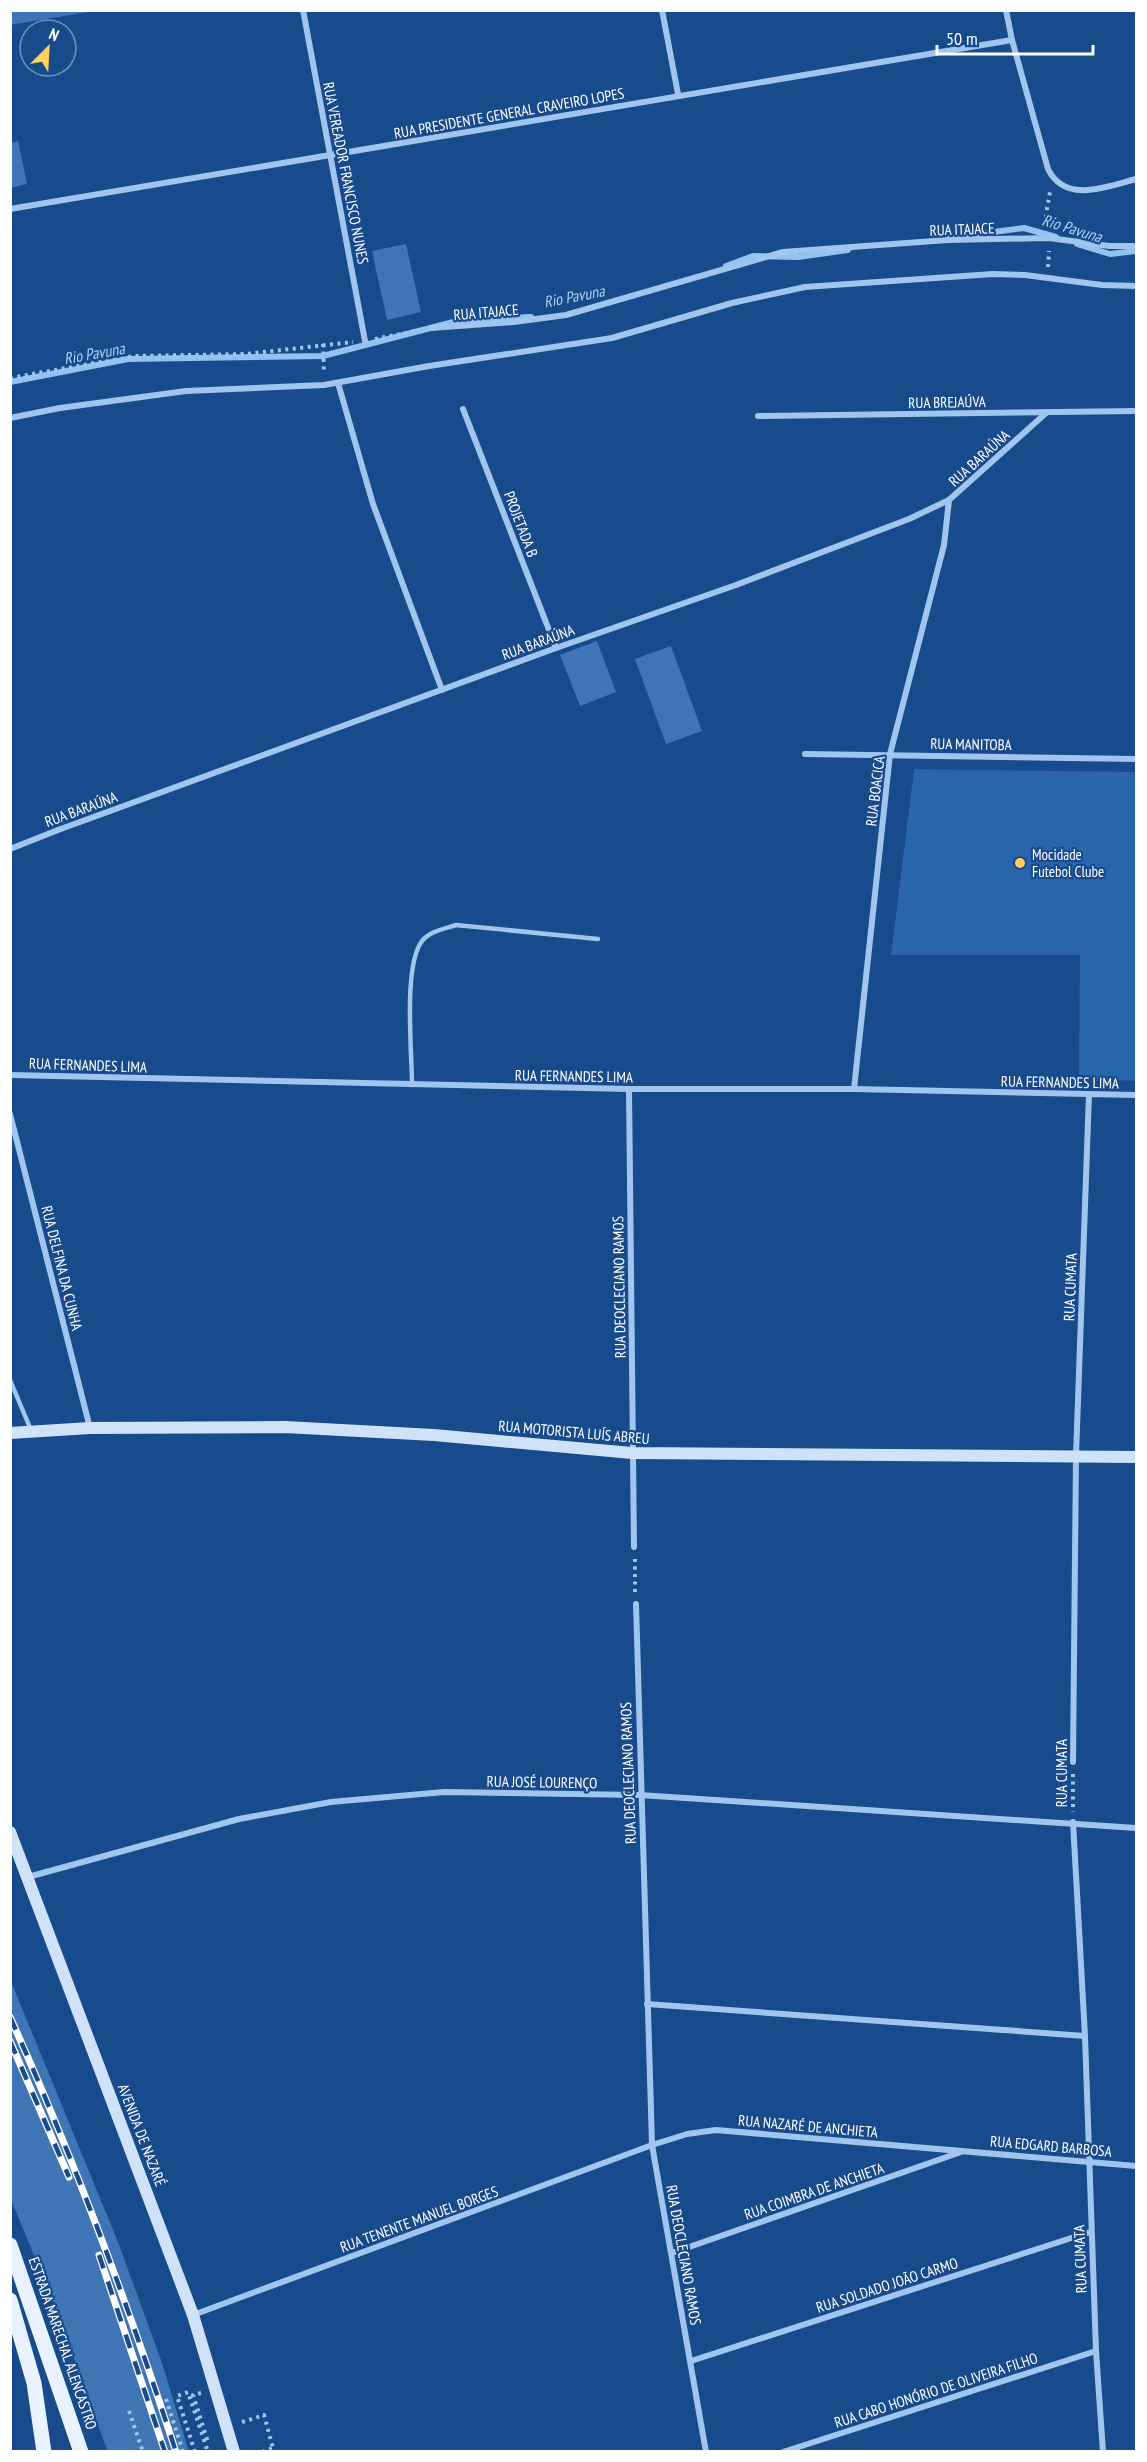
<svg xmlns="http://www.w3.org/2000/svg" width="1147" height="2462" font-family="'PT Sans Narrow',sans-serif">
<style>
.garden{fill:#2965ab}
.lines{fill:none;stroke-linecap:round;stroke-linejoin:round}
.stream{stroke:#94c0f2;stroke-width:6}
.building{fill:#3f75b5}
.path{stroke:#a1c5ef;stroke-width:4;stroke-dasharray:3 4.5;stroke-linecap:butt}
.service{stroke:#a1c5ef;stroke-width:4.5}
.minor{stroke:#a1c5ef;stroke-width:6}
.secondary{stroke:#cfe2fa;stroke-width:12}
.primary{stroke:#e9f2ff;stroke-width:15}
.rail-casing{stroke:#fff;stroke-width:7}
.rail{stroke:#174b8c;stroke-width:4.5;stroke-dasharray:14;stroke-linecap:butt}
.poi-dot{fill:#ffcf5f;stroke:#174b8c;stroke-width:2}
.labels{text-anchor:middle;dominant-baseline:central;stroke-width:4.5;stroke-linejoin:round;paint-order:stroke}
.street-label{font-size:15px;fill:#fff;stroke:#174b8c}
.poi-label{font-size:15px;fill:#fff;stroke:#174b8c;text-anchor:start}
.water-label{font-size:16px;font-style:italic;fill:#adcff6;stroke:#174b8c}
</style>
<rect width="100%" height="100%" fill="#174b8c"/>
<polygon class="garden" points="914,769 1136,772 1136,1081 1079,1078 1080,955 891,955"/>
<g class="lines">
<g class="stream">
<polyline points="948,238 1024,228 1056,237"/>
<polyline points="1077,244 1110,254 1136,251"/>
<polyline points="726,266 753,256 798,257 848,250"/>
<polyline points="10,382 128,359 323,356 461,320 531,317"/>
</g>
</g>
<g class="building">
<polygon points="10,10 88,10 88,12 10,25"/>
<polygon points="18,141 27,184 10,188 10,143"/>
<polygon points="406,244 421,312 387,320 372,251"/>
<polygon points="597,641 616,692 580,706 560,655"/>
<polygon points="671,646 702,731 666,744 635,659"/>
<polygon points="10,1979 118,2242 162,2363 189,2452 108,2452 54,2304 10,2197"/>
</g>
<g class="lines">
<g class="path">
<polyline points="1047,225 1046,214 1050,192"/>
<polyline points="1048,267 1049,251"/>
<polyline points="375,339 421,330"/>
<polyline points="323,344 324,374"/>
<polyline points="10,378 134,356 246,354 353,342"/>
<polyline points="635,1559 635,1594"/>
<polyline points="1073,1774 1073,1812"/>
<polyline points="201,2393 193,2395 208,2442"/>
<polyline points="166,2399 183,2452"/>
<polyline points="129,2411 143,2452"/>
<polyline points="242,2422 264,2415 274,2452"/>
<polyline points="195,2452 177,2396 188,2392 208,2452"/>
<polyline points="262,2452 273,2448"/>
</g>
<g class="service">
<path d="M412 1085C412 1052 403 966 422 941 430 931 444 929 456 925L598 939"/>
<polyline points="10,1380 31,1430"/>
</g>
<g class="minor">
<polyline points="303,10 365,341"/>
<polyline points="662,10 678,94"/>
<path d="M1006 10 1012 40 1048 169C1065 204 1107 187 1136 179"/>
<path d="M10 209C345 155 678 94 1012 40"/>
<polyline points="431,328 514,322 566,315 783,252 948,240 1049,238 1109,246 1136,246"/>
<polyline points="338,383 373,504 442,690"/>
<polyline points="463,409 556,648"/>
<polyline points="758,416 1136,411"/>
<polyline points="10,418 60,408 186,391 324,385 429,366 612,338 732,303 805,287 993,274 1025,275 1102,285 1136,286"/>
<polyline points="805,754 1136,759"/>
<polyline points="10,849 58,830 556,648 736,585 909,519 949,500 1046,413"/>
<polyline points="10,1075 629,1089 854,1089 1136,1095"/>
<polyline points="629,1089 634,1547"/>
<polyline points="854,1089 890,754 944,545 949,500"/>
<polyline points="10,1114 90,1428"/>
<polyline points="636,1604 652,2145 706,2452"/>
<polyline points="1073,1762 1076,1456 1089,1094"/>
<polyline points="1073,1822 1085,2036 1096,2351 1103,2452"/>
<polyline points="28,1877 239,1819 331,1802 444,1792 640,1795 1136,1828"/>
<polyline points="647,2004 1085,2036"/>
<polyline points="672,2253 961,2152"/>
<polyline points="193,2315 652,2145 687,2134 716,2130 1136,2166"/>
<polyline points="691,2361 1090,2232"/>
<polyline points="783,2452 1096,2351"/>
</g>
<g class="secondary">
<polyline points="10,1433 90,1428 285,1427 434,1435 632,1453 1136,1457"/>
<polyline points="10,1832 193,2315 234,2452"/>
</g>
<g class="primary">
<polyline points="10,2245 81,2452"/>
<polyline points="10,2300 34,2383 44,2452"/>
</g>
<g class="rail-casing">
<g id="rail">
<path d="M10 2017C74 2159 128 2304 176 2452"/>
<polyline points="10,2041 69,2177"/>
<polyline points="99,2255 165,2452"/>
</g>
</g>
<use href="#rail" class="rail"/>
</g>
<circle class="poi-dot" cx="1020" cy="863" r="6"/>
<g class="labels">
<g class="street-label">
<text transform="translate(509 113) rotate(-10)">RUA PRESIDENTE GENERAL CRAVEIRO LOPES</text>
<text transform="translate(346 173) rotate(79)">RUA VEREADOR FRANCISCO NUNES</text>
<text transform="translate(962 229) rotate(-2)">RUA ITAJACE</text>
<text transform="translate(486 312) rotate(-5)">RUA ITAJACE</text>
<text transform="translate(947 402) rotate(-1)">RUA BREJAÚVA</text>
<text transform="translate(979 458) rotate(-42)">RUA BARAÚNA</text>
<text transform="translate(521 524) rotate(69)">PROJETADA B</text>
<text transform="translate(538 642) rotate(-20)">RUA BARAÚNA</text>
<text transform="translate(971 744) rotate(1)">RUA MANITOBA</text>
<text transform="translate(875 791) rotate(-83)">RUA BOACICA</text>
<text transform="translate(81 809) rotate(-20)">RUA BARAÚNA</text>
<text transform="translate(88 1065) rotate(2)">RUA FERNANDES LIMA</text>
<text transform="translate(574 1076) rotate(1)">RUA FERNANDES LIMA</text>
<text transform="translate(1060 1082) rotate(1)">RUA FERNANDES LIMA</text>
<text transform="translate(62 1268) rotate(76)">RUA DELFINA DA CUNHA</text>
<text transform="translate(619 1287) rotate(-91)">RUA DEOCLECIANO RAMOS</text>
<text transform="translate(1070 1287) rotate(-88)">RUA CUMATA</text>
<text transform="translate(574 1432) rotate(5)">RUA MOTORISTA LUÍS ABREU</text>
<text transform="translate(628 1773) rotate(-92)">RUA DEOCLECIANO RAMOS</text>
<text transform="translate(1061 1773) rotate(-90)">RUA CUMATA</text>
<text transform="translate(542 1782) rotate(1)">RUA JOSÉ LOURENÇO</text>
<text transform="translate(808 2126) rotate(5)">RUA NAZARÉ DE ANCHIETA</text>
<text transform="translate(142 2135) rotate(69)">AVENIDA DE NAZARÉ</text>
<text transform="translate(1051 2146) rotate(5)">RUA EDGARD BARBOSA</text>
<text transform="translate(814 2191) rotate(-19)">RUA COIMBRA DE ANCHIETA</text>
<text transform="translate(419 2219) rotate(-20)">RUA TENENTE MANUEL BORGES</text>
<text transform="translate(684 2255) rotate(80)">RUA DEOCLECIANO RAMOS</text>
<text transform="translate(1080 2259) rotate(-92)">RUA CUMATA</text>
<text transform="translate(887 2285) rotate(-18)">RUA SOLDADO JOÃO CARMO</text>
<text transform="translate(63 2343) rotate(71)">ESTRADA MARECHAL ALENCASTRO</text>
<text transform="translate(936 2390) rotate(-18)">RUA CABO HONÓRIO DE OLIVEIRA FILHO</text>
</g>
<g class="poi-label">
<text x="1032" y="854">Mocidade<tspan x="1032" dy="17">Futebol Clube</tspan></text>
</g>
<g class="water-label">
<text transform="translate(1072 228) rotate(17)">Rio Pavuna</text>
<text transform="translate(574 296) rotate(-11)">Rio Pavuna</text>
<text transform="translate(94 353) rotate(-10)">Rio Pavuna</text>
</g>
</g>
<rect width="1147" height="2462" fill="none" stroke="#ffffff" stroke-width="24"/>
<g transform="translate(48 48) rotate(24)"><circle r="28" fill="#174b8c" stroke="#7493ba" stroke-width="1.5"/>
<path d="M0-4.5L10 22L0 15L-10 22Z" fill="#ffcf5f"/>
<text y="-9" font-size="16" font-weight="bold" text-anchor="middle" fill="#ffffff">N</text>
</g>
<path d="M937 45v9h156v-9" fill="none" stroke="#ffffff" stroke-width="3"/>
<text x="946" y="45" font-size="18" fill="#ffffff" stroke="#174b8c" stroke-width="4.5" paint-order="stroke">50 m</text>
</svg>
